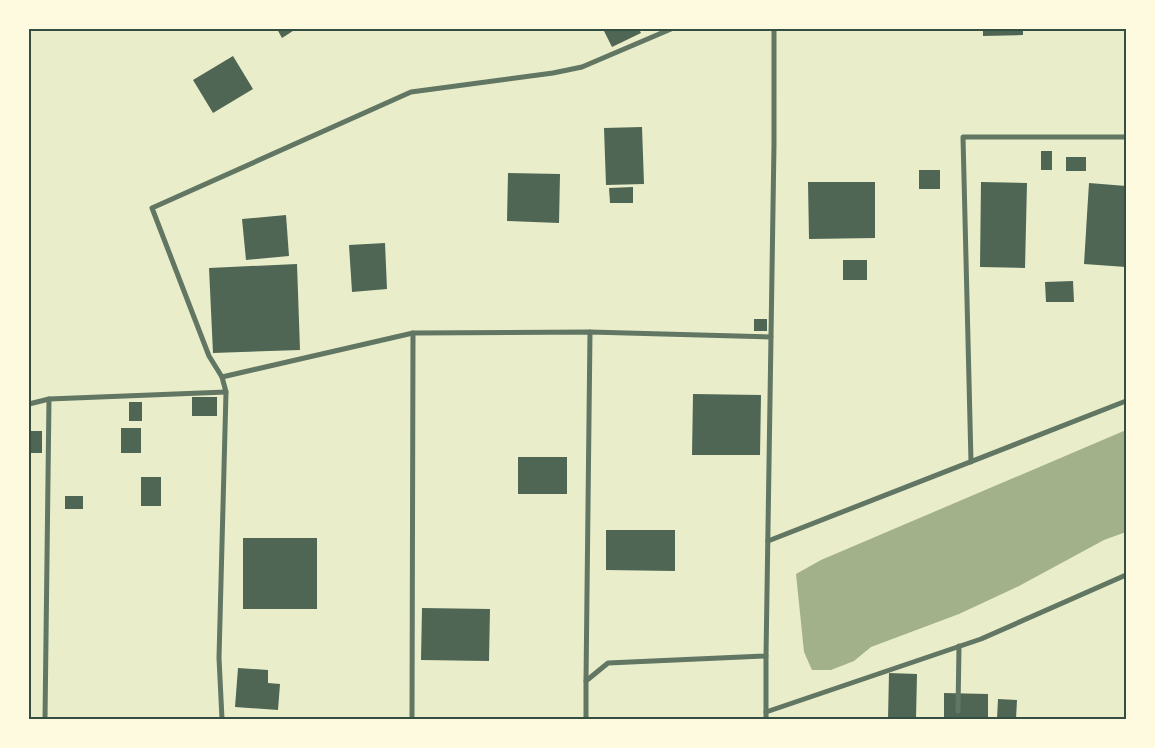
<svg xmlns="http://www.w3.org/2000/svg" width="1155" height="748" font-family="'Work Sans',sans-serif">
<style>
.water{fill:#a3b18a}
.building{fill:#4f6655}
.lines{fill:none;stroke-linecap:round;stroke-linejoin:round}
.minor{stroke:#617663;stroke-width:5}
.neatline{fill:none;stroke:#344e41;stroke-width:2}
</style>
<rect width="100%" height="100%" fill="#e9edc9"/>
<polygon class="water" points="1126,430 1126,532 1104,540 1019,586 959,614 871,647 854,661 831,670 812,670 804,652 796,574 821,560"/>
<g class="building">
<polygon points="277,29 296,29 282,38"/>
<polygon points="603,29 639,29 641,33 612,47"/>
<polygon points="983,29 1023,29 1023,35 983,36"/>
<polygon points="233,56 253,89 213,113 193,80"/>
<polygon points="642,127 644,184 606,185 604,128"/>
<rect x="1041" y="151" width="11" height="19"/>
<rect x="1066" y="157" width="20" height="14"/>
<rect x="919" y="170" width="21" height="19"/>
<polygon points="508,173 560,174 559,223 507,221"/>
<polygon points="808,182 875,182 875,238 809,239"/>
<polygon points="981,182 1027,183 1025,268 980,267"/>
<polygon points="1089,183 1126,186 1126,267 1084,264"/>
<polygon points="633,187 633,203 610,203 609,188"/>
<polygon points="286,215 289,256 246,260 242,219"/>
<polygon points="385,243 387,289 352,292 349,245"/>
<rect x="843" y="260" width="24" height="20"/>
<polygon points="297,264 300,350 213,353 209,268"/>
<polygon points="1073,281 1074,302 1046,302 1045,282"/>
<rect x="754" y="319" width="13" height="12"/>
<polygon points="693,394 761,395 760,455 692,455"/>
<rect x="192" y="397" width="25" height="19"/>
<rect x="129" y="402" width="13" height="19"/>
<rect x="121" y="428" width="20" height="25"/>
<rect x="29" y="431" width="13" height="22"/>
<rect x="518" y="457" width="49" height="37"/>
<rect x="141" y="477" width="20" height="29"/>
<rect x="65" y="496" width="18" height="13"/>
<polygon points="606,530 675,530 675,571 606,570"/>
<rect x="243" y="538" width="74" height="71"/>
<polygon points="422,608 490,609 489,661 421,660"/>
<polygon points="238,668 268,670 268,683 280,684 278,710 235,707"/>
<polygon points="889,673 917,674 916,719 888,719"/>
<polygon points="944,693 988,694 988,719 944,719"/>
<polygon points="998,699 1017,700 1016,719 997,719"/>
</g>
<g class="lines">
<g class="minor">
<polyline points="222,377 209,356 152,208 411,92 553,73 582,67 671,29"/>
<polyline points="29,404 49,399"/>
<polyline points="971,462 963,137 1126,137"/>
<polyline points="768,541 1126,401"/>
<polyline points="586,681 590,332"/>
<polyline points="958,711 959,646"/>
<polyline points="766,712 981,639 1126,575"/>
<polyline points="45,719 49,399 226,392"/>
<polyline points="222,719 219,658 226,392 222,377 413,333 590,332 771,337"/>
<polyline points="412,719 413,333"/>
<polyline points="586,719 586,681 608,663 766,656 774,144 774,29"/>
<polyline points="766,719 766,656"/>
</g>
</g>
<rect width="1155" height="748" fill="none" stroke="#fefae0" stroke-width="60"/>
<rect x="30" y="30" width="1095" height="688" class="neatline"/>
</svg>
